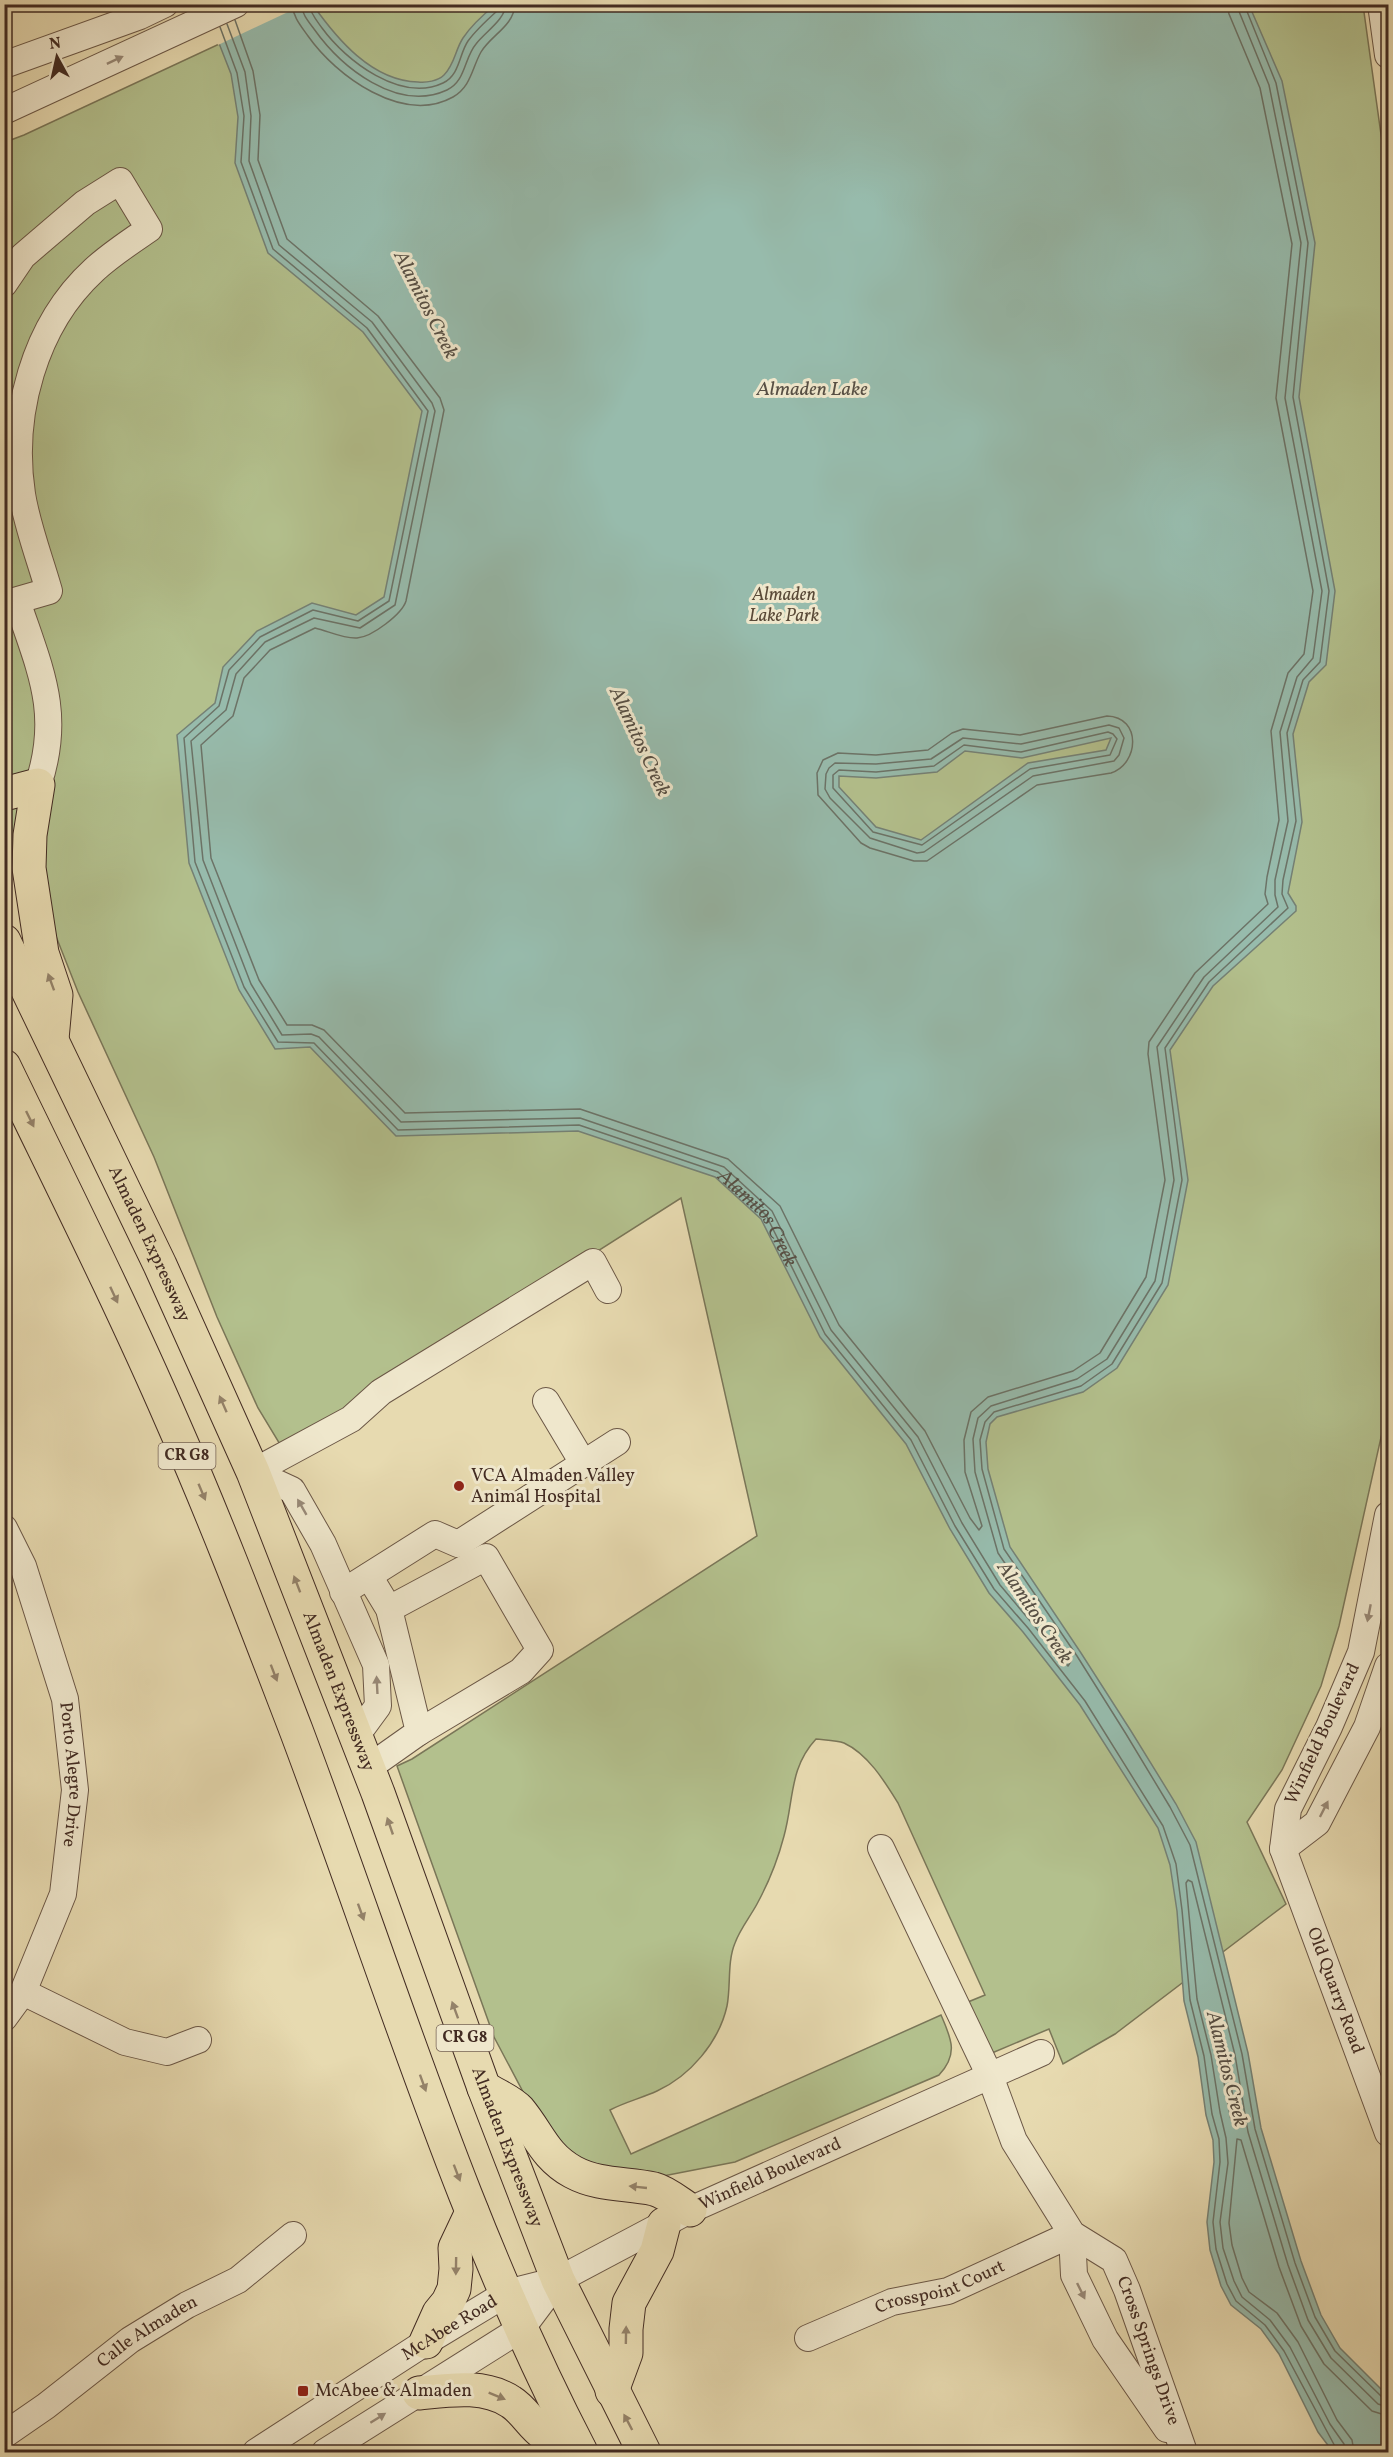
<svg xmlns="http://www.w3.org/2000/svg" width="1393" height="2457" font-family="Vollkorn,serif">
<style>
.green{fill:#b3c08d;stroke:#7a7658;stroke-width:1.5}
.water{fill:#97bbac;stroke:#758175;stroke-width:1.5;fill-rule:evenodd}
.pier{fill:#e7dab0}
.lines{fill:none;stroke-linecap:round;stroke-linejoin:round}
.shore{stroke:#6c7367;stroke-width:1.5}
.minor-casing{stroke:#6b5746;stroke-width:28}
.major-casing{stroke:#422b22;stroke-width:35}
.minor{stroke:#efe7cc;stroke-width:26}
.major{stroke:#e7dab0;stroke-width:33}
.oneway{fill:#988977}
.oneway2{fill:#948269}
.poi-dot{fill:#8f2418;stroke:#efe7cc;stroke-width:2}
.labels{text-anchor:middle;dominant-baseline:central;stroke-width:6;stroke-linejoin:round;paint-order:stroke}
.shield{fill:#efe7cc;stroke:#766355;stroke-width:1.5}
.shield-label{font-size:16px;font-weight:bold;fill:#422b22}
.park-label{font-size:18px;font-style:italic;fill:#594937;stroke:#efe7cc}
.street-label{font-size:18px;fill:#422b22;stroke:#efe7cc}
.poi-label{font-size:18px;fill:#422b22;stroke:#efe7cc;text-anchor:start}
.water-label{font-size:20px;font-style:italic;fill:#574f44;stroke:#efe7cc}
</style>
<rect width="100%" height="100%" fill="#e7dab0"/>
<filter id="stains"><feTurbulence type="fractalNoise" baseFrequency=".00333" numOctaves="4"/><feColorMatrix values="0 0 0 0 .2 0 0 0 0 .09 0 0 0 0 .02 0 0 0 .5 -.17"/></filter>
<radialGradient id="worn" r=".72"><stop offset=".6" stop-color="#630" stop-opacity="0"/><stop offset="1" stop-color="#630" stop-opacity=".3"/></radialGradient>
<path class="green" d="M303 5H1363L1388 185V1406L1339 1626 1321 1686 1282 1770 1247 1822 1286 1904 1115 2034 1063 2064 1049 2029 992 2053 968 2002 985 1995 898 1803C885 1782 868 1754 844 1743 837 1740 825 1740 816 1739 789 1768 794 1800 784 1836 778 1859 769 1882 757 1904 750 1917 740 1929 735 1943 727 1962 731 1986 727 2006 719 2042 690 2076 657 2091 642 2098 625 2102 610 2110L631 2154 941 2015C951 2038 959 2054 939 2075L735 2162 658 2177 586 2170 540 2124 494 2037 397 1766 412 1759 757 1536 681 1198 284 1451 258 1408 217 1317 154 1157 78 992 48 916 22 875 5 839V137L8 141 24 135Z"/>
<path class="water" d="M204 5H313C337 39 372 81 418 82 426 83 438 81 444 75 455 64 455 50 463 38 471 26 484 14 495 5H1249L1282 81 1315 243 1299 397 1335 591 1326 665 1309 682 1293 734 1302 822 1288 893 1296 906V911L1213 986 1170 1050 1188 1180 1168 1285 1117 1368 1083 1392 997 1417 990 1424 986 1442 988 1469 1010 1547 1081 1653 1131 1731 1176 1804 1196 1842 1248 2053 1261 2128 1301 2261 1321 2315 1340 2348 1388 2396V2452H1333L1318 2432 1279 2354 1261 2329 1231 2305 1221 2286 1210 2250 1207 2222 1214 2162 1213 2140 1206 2115 1198 2057 1184 2001 1177 1911 1170 1865 1158 1828 1080 1705 1023 1632 989 1593 950 1529 906 1444 820 1337 761 1219 715 1177 578 1131 396 1136 310 1047 275 1049 239 990 189 863 177 735 215 703 223 667 257 631 312 603 356 615 384 597 422 411 363 332 268 253 235 163 238 117 231 74ZM1111 738 1106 750 1028 763 921 840 876 827 839 787V776L876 778 937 772 965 751 1022 758Z"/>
<polygon class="pier" points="201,4 303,5 218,45"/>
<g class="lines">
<g class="shore">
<path d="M292 4C293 17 301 26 308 36 336 76 403 125 453 97 471 87 472 68 481 52 491 35 514 26 515 4"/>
<path d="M301 4C302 14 308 21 314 29 341 67 397 113 447 90 466 81 464 58 476 44 485 32 505 20 506 4"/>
<path d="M309 4C310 13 317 21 322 28 346 61 401 103 443 83 460 75 459 54 468 41 476 30 487 20 497 11L498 4"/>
<polyline points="1244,4 1276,83 1308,243 1293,397 1329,591 1320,662 1303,680 1287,733 1296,821 1283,880 1282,894 1288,908 1209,982 1165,1048 1182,1180 1162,1283 1112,1364 1081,1386 994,1412 985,1422 980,1440 982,1469 1004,1549 1077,1656 1126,1734 1170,1807 1190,1845 1242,2054 1255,2129 1295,2263 1315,2317 1335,2351 1382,2397 1388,2399"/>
<path d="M235 20 253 71 260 115 258 160 287 239 378 316 440 398 444 410 406 601C402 614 372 637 357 638 344 639 328 631 315 628L270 650 244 678 233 716 201 745 211 858 259 980 287 1025H312L324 1030 405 1113 580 1109 728 1159 780 1206 839 1325 925 1431 970 1518 979 1530 982 1526 965 1472 964 1440 971 1412 988 1397 1073 1371 1100 1353 1146 1277 1165 1180 1148 1054 1149 1042 1195 973 1268 904 1265 894 1267 877 1279 820 1271 731 1288 673 1304 654 1313 591 1276 398 1292 244 1260 88 1229 14 1227 4"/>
<polyline points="227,24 245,72 251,116 249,161 279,245 372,322 432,403 435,411 395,605 360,628 314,618 265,642 236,674 226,710 191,741 203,860 251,984 282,1035 311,1034 319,1037 401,1122 580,1118 724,1167 772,1211 831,1330 918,1437 962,1523 1000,1585 1068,1666 1071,1661 998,1553 975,1472 973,1439 978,1418 991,1406 1077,1379 1107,1359 1155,1281 1174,1180 1157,1047 1204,977 1278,907 1275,895 1275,880 1288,821 1280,732 1297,677 1313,658 1322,591 1285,398 1301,243 1269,85 1236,4"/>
<path id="s1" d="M220 27 237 73 244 116 241 162 273 249 367 328 428 411 389 601 358 621 313 610 260 637 229 670 219 706 184 738 195 862 244 987 278 1042 314 1043 398 1130 579 1125 718 1172 766 1215 825 1334 911 1440 955 1526 994 1589 1028 1628 1085 1701 1163 1826 1176 1864 1182 1910 1190 2000 1204 2056 1212 2114 1219 2139 1220 2162 1213 2222 1216 2249 1227 2284 1236 2301 1265 2325 1284 2351 1338 2452"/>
<path d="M1107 716C1142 717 1139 764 1111 773L1037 785 927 861H914L870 848 861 843 818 795 817 773 823 760 838 753 876 755 928 750 952 733 963 729 1020 735Z"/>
<polygon points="1109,725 1119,728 1124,738 1119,755 1114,761 1033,776 924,852 917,853 870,838 830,798 825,789 826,774 829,768 835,763 876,764 931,759 963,738 1021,744"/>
<polygon points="1108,732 1113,734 1117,739 1110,755 1030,769 922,845 873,832 833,788 833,775 839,770 876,772 934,766 964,745 1021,752"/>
<polygon points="1224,2063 1227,2065 1237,2118 1234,2122 1231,2120 1221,2066"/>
<polyline points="1345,2452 1344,2444 1330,2424 1290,2347 1270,2320 1242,2297 1234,2281 1223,2248 1220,2222 1228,2163 1226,2138 1220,2112 1211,2055 1197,1999 1186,1883 1188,1880 1192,1882 1235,2055 1248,2132 1288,2265 1308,2320 1331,2358 1378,2404 1388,2407"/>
<polyline points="1354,2452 1352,2440 1337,2420 1298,2342 1277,2313 1249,2292 1242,2278 1232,2245 1229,2223 1237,2139 1241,2140 1279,2267 1301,2326 1324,2364 1372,2411 1388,2416"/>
</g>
<g class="minor-casing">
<g id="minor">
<polyline points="1381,4 1388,55"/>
<polyline points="4,65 140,16 165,4"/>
<polyline points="4,111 236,4"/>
<path d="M4 284 23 256 85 203 120 181 149 229C130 242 110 255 94 270 34 325 10 415 22 494 27 526 40 559 49 591L4 604"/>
<path d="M17 601C40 670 62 713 38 785"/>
<polyline points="546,1401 583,1463"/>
<polyline points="253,1472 351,1419 381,1392 593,1262 608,1290"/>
<polyline points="253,1472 292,1490 323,1544 376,1665 378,1706 356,1736"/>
<path id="s2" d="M1388 1515 1361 1652 1329 1727 1288 1809 1283 1849 1388 2133"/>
<path id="s3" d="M4 1528 23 1566 65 1699 75 1790 63 1894 23 1992 4 2018"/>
<polyline points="343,1592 435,1534 458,1544 617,1442"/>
<polyline points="389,1609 486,1557 540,1650 521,1671 419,1732"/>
<polyline points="368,1768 419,1732 389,1609 369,1576"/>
<path id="s4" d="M881 1848 990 2076 1014 2141 1072 2234 1114 2260 1127 2290 1184 2452"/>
<polyline points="1283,1849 1317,1823 1367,1727 1388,1666"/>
<polyline points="23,1992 125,2042 167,2052 198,2040"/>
<polyline points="1072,2234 1074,2275 1105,2339 1167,2429"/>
<path id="s5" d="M808 2338 892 2302 948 2291 1072 2234"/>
<path id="s6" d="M4 2435 46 2406 130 2340 187 2305 238 2280 293 2235"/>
<path id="s7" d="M256 2452 426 2342 507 2293 558 2280"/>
<path id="s8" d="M325 2452 522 2328 558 2280 690 2210 1041 2053"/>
</g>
</g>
<g class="major-casing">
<g id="major">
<polyline points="4,794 38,785 30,835 29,868 42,953 56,995 52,1039"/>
<path id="s9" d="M4 941 160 1265 253 1472 378 1793 484 2088 558 2280 644 2452"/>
<path d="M4 1066C61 1184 120 1301 172 1421 217 1523 256 1626 296 1730 387 1972 461 2222 581 2452"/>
<path d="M484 2088C494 2094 511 2101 519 2110 539 2134 544 2156 573 2172 599 2186 626 2183 654 2189 666 2192 680 2204 690 2210"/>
<polyline points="426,2342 439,2313 448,2302 454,2289 456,2269 455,2248 472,2212"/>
<polyline points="612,2391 626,2353 626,2329 629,2303 657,2251 664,2224"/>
<path d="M419 2393C449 2390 484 2384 511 2402 524 2410 532 2426 544 2434 554 2441 568 2444 579 2449"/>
</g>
</g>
<use href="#minor" class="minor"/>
<use href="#major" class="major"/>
</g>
<defs><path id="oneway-solid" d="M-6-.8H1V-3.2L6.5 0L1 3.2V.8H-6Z" transform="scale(1.5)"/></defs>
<g class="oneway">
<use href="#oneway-solid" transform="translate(115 60) rotate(-25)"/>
<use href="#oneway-solid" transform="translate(302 1507) rotate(-120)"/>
<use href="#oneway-solid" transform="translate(1369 1613) rotate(101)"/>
<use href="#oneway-solid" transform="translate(377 1685) rotate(-93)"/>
<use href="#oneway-solid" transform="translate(1324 1809) rotate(-63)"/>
<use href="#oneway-solid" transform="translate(1081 2291) rotate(64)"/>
<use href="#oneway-solid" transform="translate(378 2418) rotate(-32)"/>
</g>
<g class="oneway2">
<use href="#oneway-solid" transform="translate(51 982) rotate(-110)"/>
<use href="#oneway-solid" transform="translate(30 1119) rotate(64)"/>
<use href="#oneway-solid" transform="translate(114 1295) rotate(65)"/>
<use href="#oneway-solid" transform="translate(223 1404) rotate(-114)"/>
<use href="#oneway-solid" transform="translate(202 1492) rotate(67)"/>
<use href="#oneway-solid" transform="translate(297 1584) rotate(-111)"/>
<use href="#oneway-solid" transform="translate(274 1673) rotate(69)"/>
<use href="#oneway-solid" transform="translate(390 1826) rotate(-109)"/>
<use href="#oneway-solid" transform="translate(361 1912) rotate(70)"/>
<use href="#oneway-solid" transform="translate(455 2010) rotate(-110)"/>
<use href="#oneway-solid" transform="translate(423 2083) rotate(70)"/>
<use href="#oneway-solid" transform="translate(457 2173) rotate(69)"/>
<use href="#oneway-solid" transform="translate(638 2187) rotate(-174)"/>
<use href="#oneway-solid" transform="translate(456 2266) rotate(91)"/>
<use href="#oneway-solid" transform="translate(626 2335) rotate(-89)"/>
<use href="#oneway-solid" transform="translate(497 2396) rotate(22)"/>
<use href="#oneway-solid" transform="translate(628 2422) rotate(-118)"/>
</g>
<g class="poi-dot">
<circle cx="459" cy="1486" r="6"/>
<rect x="297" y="2385" width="12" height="12" rx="3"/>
</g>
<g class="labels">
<g class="shield">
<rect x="158.5" y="1443" width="57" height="26" rx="4.5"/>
<rect x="436.5" y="2025" width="57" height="26" rx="4.5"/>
</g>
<g class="shield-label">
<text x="187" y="1456">CR G8</text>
<text x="465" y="2038">CR G8</text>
</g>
<g class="park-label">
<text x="784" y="595">Almaden<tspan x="784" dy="21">Lake Park</tspan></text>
</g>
<g class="street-label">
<text stroke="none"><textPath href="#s9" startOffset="336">Almaden Expressway</textPath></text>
<text stroke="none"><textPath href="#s9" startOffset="822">Almaden Expressway</textPath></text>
<text transform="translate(1323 1734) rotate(-65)">Winfield Boulevard</text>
<text stroke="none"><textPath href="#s3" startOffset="258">Porto Alegre Drive</textPath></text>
<text stroke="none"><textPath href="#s2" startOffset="504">Old Quarry Road</textPath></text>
<text stroke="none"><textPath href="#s9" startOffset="1308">Almaden Expressway</textPath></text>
<text stroke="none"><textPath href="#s8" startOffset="530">Winfield Boulevard</textPath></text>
<text stroke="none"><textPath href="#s5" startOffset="142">Crosspoint Court</textPath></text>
<text stroke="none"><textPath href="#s7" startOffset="230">McAbee Road</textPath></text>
<text stroke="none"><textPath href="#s6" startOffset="177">Calle Almaden</textPath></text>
<text stroke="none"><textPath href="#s4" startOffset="578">Cross Springs Drive</textPath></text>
</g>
<g class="poi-label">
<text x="471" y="1476">VCA Almaden Valley<tspan x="471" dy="21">Animal Hospital</tspan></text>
<text x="315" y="2391">McAbee &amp; Almaden</text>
</g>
<g class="water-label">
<text transform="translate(425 305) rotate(63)">Alamitos Creek</text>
<text x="812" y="390">Almaden Lake</text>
<text transform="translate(639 742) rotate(65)">Alamitos Creek</text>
<text stroke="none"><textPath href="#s1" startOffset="1794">Alamitos Creek</textPath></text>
<text transform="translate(1034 1613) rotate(56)">Alamitos Creek</text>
<text transform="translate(1226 2069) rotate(76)">Alamitos Creek</text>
</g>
</g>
<rect width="1393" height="2457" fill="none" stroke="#e7dab0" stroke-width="24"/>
<rect x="6" y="6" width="1381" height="2445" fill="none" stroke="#422b22" stroke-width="3"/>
<rect x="12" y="12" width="1369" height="2433" fill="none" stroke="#422b22" stroke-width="1.5"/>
<g transform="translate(57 57) rotate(352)" stroke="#efe7cc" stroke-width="4.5" paint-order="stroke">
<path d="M0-4.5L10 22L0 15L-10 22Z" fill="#422b22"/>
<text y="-9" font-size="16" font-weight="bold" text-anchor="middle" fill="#422b22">N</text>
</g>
<rect width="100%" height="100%" filter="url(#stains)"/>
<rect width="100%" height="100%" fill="url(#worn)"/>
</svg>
